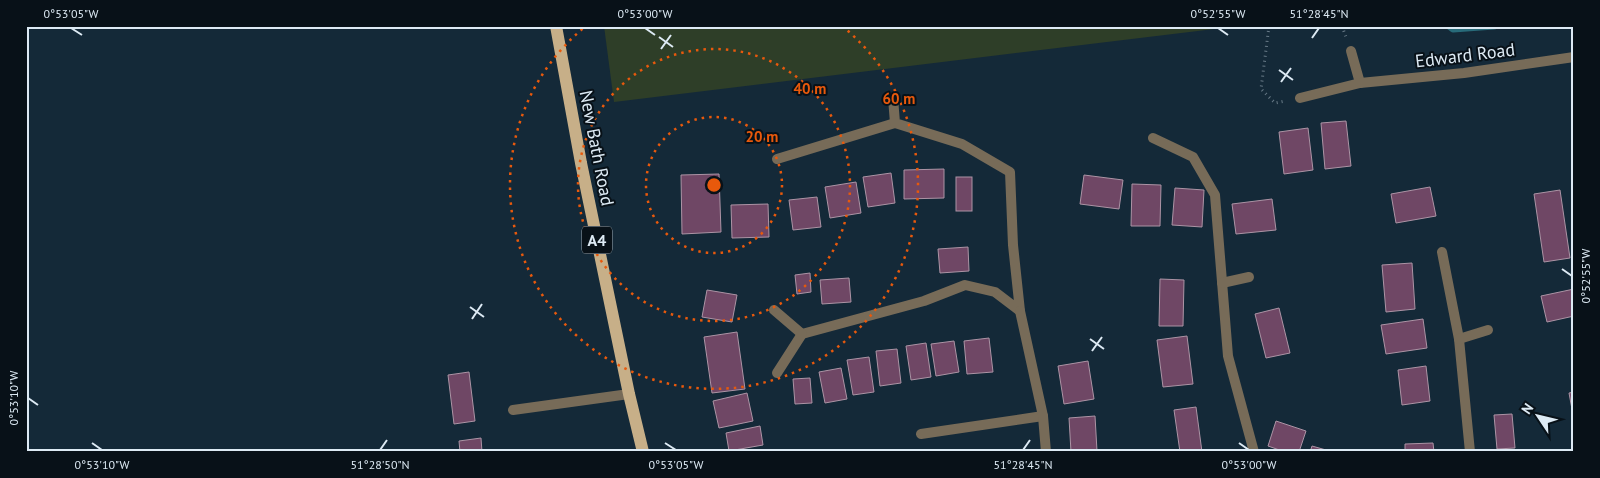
<svg xmlns="http://www.w3.org/2000/svg" width="1600" height="478" font-family="'PT Sans',sans-serif">
<style>
.green{fill:#2e3e28}
.lines{fill:none;stroke-linecap:round;stroke-linejoin:round}
.stream{stroke:#286b7a;stroke-width:7}
.building{fill:#6f4765;stroke:#ac94a5}
.path{stroke:#687a87;stroke-width:3;stroke-dasharray:1 4;stroke-linecap:butt}
.service{stroke:#776b58;stroke-width:10}
.minor{stroke:#776b58;stroke-width:10}
.primary{stroke:#c7af88;stroke-width:12}
.ticks{fill:none;stroke:#ddeaf4;stroke-width:2}
.ring{fill:none;stroke:#e8590c;stroke-width:2.5;stroke-dasharray:2.5 5}
.labels{text-anchor:middle;dominant-baseline:central;stroke-width:4;stroke-linejoin:round;paint-order:stroke}
.shield{fill:#081118;stroke:#9da9b2;stroke-width:1}
.shield-label{font-size:16px;font-weight:bold;fill:#ddeaf4}
.street-label{font-size:18px;fill:#ddeaf4;stroke:#081118}
.centre{fill:#e8590c;stroke:#081118;stroke-width:2.5}
.ring-label{font-size:15px;text-anchor:middle;font-weight:bold;fill:#e8590c;stroke:#081118;stroke-width:4;stroke-linejoin:round;paint-order:stroke}
.neatline{fill:none;stroke:#ddeaf4;stroke-width:2}
.ticks-label{font-size:12px;text-anchor:middle;fill:#ddeaf4}
</style>
<rect width="100%" height="100%" fill="#142938"/>
<polygon class="green" points="604,26 1239,26 614,102"/>
<g class="lines">
<polyline class="stream" points="1449,26 1453,29 1494,26"/>
</g>
<g class="building">
<polygon points="1346,121 1351,166 1325,169 1321,123"/>
<polygon points="1308,128 1313,170 1284,174 1279,132"/>
<polygon points="944,169 944,198 904,199 904,170"/>
<polygon points="891,173 895,203 868,207 863,177"/>
<polygon points="719,174 721,232 682,234 681,175"/>
<polygon points="1084,175 1123,180 1119,209 1080,204"/>
<rect x="956" y="177" width="16" height="34"/>
<polygon points="856,182 861,213 830,218 825,187"/>
<polygon points="1132,184 1161,185 1160,226 1131,226"/>
<polygon points="1430,187 1436,216 1396,223 1391,194"/>
<polygon points="1175,188 1204,190 1202,227 1172,225"/>
<polygon points="1560,190 1570,258 1544,262 1534,194"/>
<polygon points="817,197 821,227 793,230 789,200"/>
<polygon points="1272,199 1276,230 1236,234 1232,204"/>
<polygon points="768,204 769,237 732,238 731,205"/>
<polygon points="968,247 969,271 940,273 938,249"/>
<polygon points="1412,263 1415,309 1386,312 1382,265"/>
<polygon points="810,273 811,292 797,294 795,275"/>
<polygon points="849,278 851,302 822,304 820,280"/>
<polygon points="1160,279 1184,280 1183,326 1159,326"/>
<polygon points="1574,289 1574,316 1547,322 1541,296"/>
<polygon points="707,290 737,295 732,322 702,317"/>
<polygon points="1279,308 1290,353 1266,358 1255,314"/>
<polygon points="1423,319 1427,348 1386,354 1381,325"/>
<polygon points="737,332 745,389 712,393 704,337"/>
<polygon points="1187,336 1193,384 1163,387 1157,340"/>
<polygon points="989,338 993,372 967,374 964,341"/>
<polygon points="954,341 959,372 936,376 931,344"/>
<polygon points="926,343 931,377 911,380 906,346"/>
<polygon points="897,349 901,383 880,386 876,351"/>
<polygon points="869,357 874,392 853,395 847,360"/>
<polygon points="1088,361 1094,399 1064,404 1058,366"/>
<polygon points="1426,366 1430,401 1402,405 1398,370"/>
<polygon points="841,368 847,399 825,403 819,372"/>
<polygon points="469,372 475,421 454,424 448,375"/>
<polygon points="810,378 812,403 795,404 793,379"/>
<polygon points="1574,392 1574,420 1569,393"/>
<polygon points="747,393 753,421 719,428 713,401"/>
<polygon points="1196,407 1202,452 1180,452 1174,410"/>
<polygon points="1512,414 1515,448 1497,449 1494,415"/>
<polygon points="1095,416 1097,451 1071,452 1069,418"/>
<polygon points="1276,421 1306,431 1299,452 1285,452 1268,446"/>
<polygon points="760,426 763,445 729,451 726,433"/>
<polygon points="481,438 482,452 460,452 459,441"/>
<polygon points="1433,443 1434,452 1405,452 1405,444"/>
<polygon points="1312,446 1333,452 1310,452"/>
</g>
<g class="lines">
<g class="path">
<polyline points="1269,26 1261,89 1275,103 1285,101"/>
<polyline points="1342,26 1346,37"/>
</g>
<g class="service">
<polyline points="513,410 629,394"/>
<polyline points="921,434 1043,416"/>
</g>
<g class="minor">
<polyline points="1351,51 1360,83"/>
<polyline points="1300,98 1360,83 1464,73 1574,57"/>
<polyline points="1153,138 1193,157 1215,195 1228,356 1254,452"/>
<polyline points="777,159 895,123"/>
<polyline points="1442,252 1459,339 1470,452"/>
<polyline points="1222,283 1249,277"/>
<polyline points="774,310 802,334 924,301 965,285 995,292 1020,311 1013,245 1010,172 962,144 895,123 893,98"/>
<polyline points="1020,311 1043,416 1046,452"/>
<polyline points="1459,339 1488,330"/>
<polyline points="777,373 802,334"/>
</g>
<polyline class="primary" points="556,26 581,163 629,394 643,452"/>
</g>
<path class="ticks" d="M71 28 82 35M645 28 655 35M1218 28 1228 35M659 37 673 47M1312 38 1319 28M661 49 671 35M1279 70 1293 80M1281 82 1291 68M1562 269 1572 276M470 307 484 317M472 319 482 304M1090 339 1104 349M1092 351 1102 337M28 398 38 405M92 443 102 450M665 443 676 450M1239 443 1249 450M380 450 387 440M1023 450 1030 440"/>
<g class="ring">
<circle cx="714" cy="185" r="68"/>
<circle cx="714" cy="185" r="136"/>
<path d="M842 26A204 204 0 1 1 586 26"/>
</g>
<g class="labels">
<rect class="shield" x="582" y="226.5" width="30" height="27" rx="4"/>
<g class="shield-label">
<text x="597" y="240">A4</text>
</g>
<g class="street-label">
<text transform="translate(1465 55) rotate(-7)">Edward Road</text>
<text transform="translate(597 148) rotate(79)">New Bath Road</text>
</g>
</g>
<circle cx="714" cy="185" r="8" class="centre"/>
<g class="ring-label">
<text x="810" y="94">40 m</text>
<text x="899" y="104">60 m</text>
<text x="762" y="142">20 m</text>
</g>
<rect width="1600" height="478" fill="none" stroke="#081118" stroke-width="55"/>
<g transform="translate(1538 416) rotate(305)" stroke="#081118" stroke-width="4" paint-order="stroke">
<path d="M0-4L9 19L0 12L-9 19Z" fill="#ddeaf4"/>
<text y="-8" font-size="14" font-weight="bold" text-anchor="middle" fill="#ddeaf4">N</text>
</g>
<rect x="28" y="28" width="1544" height="422" class="neatline"/>
<g class="ticks-label">
<text x="71" y="18">0°53'05"W</text>
<text x="645" y="18">0°53'00"W</text>
<text x="1218" y="18">0°52'55"W</text>
<text x="1319" y="18">51°28'45"N</text>
<text transform="translate(1586 276) rotate(-90)" y="4">0°52'55"W</text>
<text transform="translate(14 398) rotate(-90)" y="4">0°53'10"W</text>
<text x="102" y="469">0°53'10"W</text>
<text x="380" y="469">51°28'50"N</text>
<text x="676" y="469">0°53'05"W</text>
<text x="1023" y="469">51°28'45"N</text>
<text x="1249" y="469">0°53'00"W</text>
</g>
</svg>
